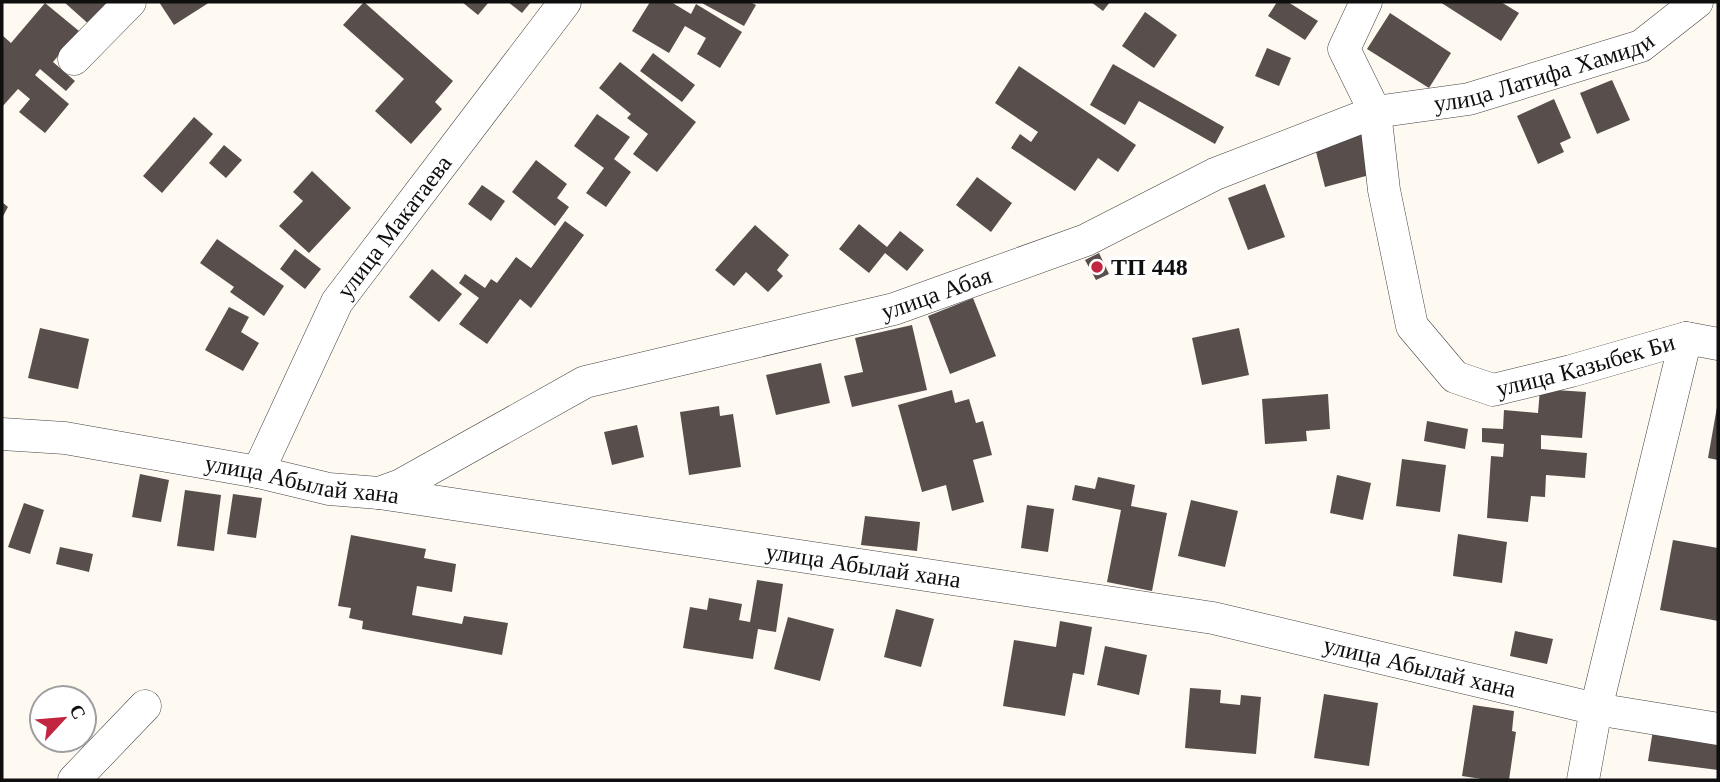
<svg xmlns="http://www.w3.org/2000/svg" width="1720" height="782" font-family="Georgia,serif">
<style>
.building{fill:#584e4b}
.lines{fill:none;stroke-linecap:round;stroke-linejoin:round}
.street-casing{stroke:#424242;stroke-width:33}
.street{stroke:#fff;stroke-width:32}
.poi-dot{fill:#c1253f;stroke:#fff;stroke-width:2.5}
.labels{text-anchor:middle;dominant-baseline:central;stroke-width:7;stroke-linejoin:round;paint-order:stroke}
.street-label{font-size:24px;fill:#0f0f0f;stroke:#fff}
.poi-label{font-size:24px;font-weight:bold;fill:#0f0f0f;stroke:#fff;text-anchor:start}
</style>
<rect width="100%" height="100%" fill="#fffaf1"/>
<g class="building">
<polygon points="64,2 115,2 92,27"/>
<polygon points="159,2 210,2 174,25"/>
<polygon points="364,2 453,81 435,102 442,109 411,144 375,111 404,79 343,25"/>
<polygon points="462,2 489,2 478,15"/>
<polygon points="508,2 531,2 522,13"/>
<polygon points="650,2 671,2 691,14 696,4 742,32 720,68 697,54 706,38 685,26 669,53 632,31"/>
<polygon points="700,2 750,2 756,5 744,26"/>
<polygon points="1091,2 1110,2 1103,11"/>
<polygon points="1277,2 1288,2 1318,21 1305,40 1268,16"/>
<polygon points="1440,2 1501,2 1519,13 1501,41"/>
<polygon points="45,3 79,31 53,62 75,81 66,91 40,69 35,75 69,104 45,133 19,112 30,99 18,89 2,107 2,35 11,43"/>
<polygon points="1145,12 1177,35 1154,68 1122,46"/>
<polygon points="1390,13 1451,53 1429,88 1367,49"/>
<polygon points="1267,48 1291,58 1279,86 1255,76"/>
<polygon points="653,53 695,85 682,102 640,71"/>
<polygon points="620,62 696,122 657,172 633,154 648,134 627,118 631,114 599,88"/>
<polygon points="1113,64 1224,127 1215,144 1139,101 1125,125 1090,105"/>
<polygon points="1019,66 1136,145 1118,172 1098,158 1075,191 1011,148 1020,134 1031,142 1038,132 995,103"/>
<polygon points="1612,80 1630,120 1597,134 1580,93"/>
<polygon points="1554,99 1571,138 1560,143 1564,152 1538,164 1517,116"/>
<polygon points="597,114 630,137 614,159 631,172 606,207 586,193 604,168 574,146"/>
<polygon points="194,117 213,134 162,193 143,176"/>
<polygon points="1366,131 1377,173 1325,187 1314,144"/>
<polygon points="224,145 242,160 226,178 209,163"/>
<polygon points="536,160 567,184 557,198 569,207 555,226 512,192"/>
<polygon points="312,171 351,208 309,253 279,226 303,201 293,192"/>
<polygon points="977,177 1012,203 991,232 956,205"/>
<polygon points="1265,184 1285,237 1248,250 1228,198"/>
<polygon points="482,185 505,201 491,221 468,204"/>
<polygon points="2,202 8,207 2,218"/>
<polygon points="565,221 584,235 531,308 520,299 487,344 459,324 479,298 459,283 465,274 485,288 491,279 497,283 516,257 531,268"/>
<polygon points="859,224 887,247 900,231 924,250 907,271 885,253 869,273 839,249"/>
<polygon points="755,225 789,255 777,270 783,276 768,292 746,272 734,286 715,270"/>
<polygon points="217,239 284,286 264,316 230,292 234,287 200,263"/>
<polygon points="295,249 321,269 305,289 280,269"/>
<polygon points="1099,253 1109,274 1096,280 1085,260"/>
<polygon points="432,269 462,294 439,322 409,297"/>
<polygon points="973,298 996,356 950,374 928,316"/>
<polygon points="229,307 249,317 241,332 259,343 243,371 205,350"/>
<polygon points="912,325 927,390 852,407 844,376 863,372 855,338"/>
<polygon points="40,328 89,339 78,389 28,378"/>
<polygon points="1239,328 1249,375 1202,385 1192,338"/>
<polygon points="821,363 830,403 776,415 766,375"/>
<polygon points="1540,389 1586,392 1582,438 1541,435 1541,449 1587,453 1585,478 1546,475 1545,497 1531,496 1528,522 1487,518 1491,456 1503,457 1504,444 1482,442 1482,428 1503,429 1504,410 1538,413"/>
<polygon points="952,390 955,403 969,399 976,423 983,421 992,455 973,460 984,502 952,511 946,485 922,492 898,405"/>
<polygon points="1328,394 1330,429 1306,431 1307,441 1265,444 1262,399"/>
<polygon points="719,406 720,416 733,414 741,467 689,475 680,412"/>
<polygon points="1717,407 1718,407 1718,460 1708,458"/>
<polygon points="1427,421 1468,429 1465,449 1424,441"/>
<polygon points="637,425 644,457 612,465 604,432"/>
<polygon points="1402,459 1446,465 1440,512 1396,506"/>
<polygon points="140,474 169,480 161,522 132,517"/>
<polygon points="1337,475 1371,483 1363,520 1330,513"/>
<polygon points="1098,477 1135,485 1131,506 1167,513 1152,591 1107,582 1121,510 1072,500 1075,485 1095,489"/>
<polygon points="185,490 221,495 214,551 177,546"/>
<polygon points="233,494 262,498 256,538 227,534"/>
<polygon points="1191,500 1238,511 1225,567 1178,556"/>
<polygon points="24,503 44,510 30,554 8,547"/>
<polygon points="1027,505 1054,509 1048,552 1021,548"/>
<polygon points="865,516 920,522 917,551 861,545"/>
<polygon points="1458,534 1507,542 1502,583 1453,576"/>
<polygon points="351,535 426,549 424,558 456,564 452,592 417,586 412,615 462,624 464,616 508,623 502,655 362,629 363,621 349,618 351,608 338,606"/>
<polygon points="1673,540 1718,548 1718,621 1660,610"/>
<polygon points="60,547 93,554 89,572 56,564"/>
<polygon points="757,580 783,584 776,632 758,629 753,659 683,648 690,607 707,610 709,598 742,604 739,620 750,622"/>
<polygon points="896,609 934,619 921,667 884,657"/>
<polygon points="788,617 834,629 820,681 774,669"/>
<polygon points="1060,621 1092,627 1084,675 1073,673 1065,716 1003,706 1014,640 1056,647"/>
<polygon points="1515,631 1553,639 1547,664 1510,656"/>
<polygon points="1105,646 1147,655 1139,695 1097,685"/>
<polygon points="1190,688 1221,690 1220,703 1240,705 1241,695 1261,697 1256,754 1185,748"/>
<polygon points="1324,694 1378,703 1369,766 1314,758"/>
<polygon points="1473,705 1514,711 1512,731 1516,732 1509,780 1488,780 1462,776"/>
<polygon points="1653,730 1718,739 1718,770 1648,761"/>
</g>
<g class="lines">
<g class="street-casing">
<g id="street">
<path id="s1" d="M1366 2 1344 49 1375 112 1384 190 1412 326 1455 377 1493 390 1571 371 1686 338 1718 344"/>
<polyline points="74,59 130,2"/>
<path id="s2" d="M2 434 65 438 258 472 329 489 379 493 1213 618 1596 709 1718 729"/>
<path id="s3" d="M258 472 337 302 565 2"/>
<path id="s4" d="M379 493 401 485 585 382 894 309 1086 240 1215 174 1375 112 1469 99 1641 46 1697 2"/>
<polyline points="74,780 145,706"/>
<polyline points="1583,780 1596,709 1686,338"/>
</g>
</g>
<use href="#street" class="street"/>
</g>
<circle class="poi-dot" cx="1097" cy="267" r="7"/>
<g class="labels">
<g class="street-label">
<text stroke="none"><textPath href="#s4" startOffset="1246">улица Латифа Хамиди</textPath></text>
<text stroke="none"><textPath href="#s3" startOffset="282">улица Макатаева</textPath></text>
<text stroke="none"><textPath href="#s4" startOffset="597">улица Абая</textPath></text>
<text stroke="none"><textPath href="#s1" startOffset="542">улица Казыбек Би</textPath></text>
<text stroke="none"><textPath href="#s2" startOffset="304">улица Абылай хана</textPath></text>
<text stroke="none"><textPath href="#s2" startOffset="872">улица Абылай хана</textPath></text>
<text stroke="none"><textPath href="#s2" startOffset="1438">улица Абылай хана</textPath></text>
</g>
<g class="poi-label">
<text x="1111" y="267">ТП 448</text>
</g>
</g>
<rect width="1720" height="782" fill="none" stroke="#0f0f0f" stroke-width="7"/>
<g transform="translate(63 719) rotate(64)"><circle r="33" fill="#ffffff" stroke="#9f9f9f" stroke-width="2"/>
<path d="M0-5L12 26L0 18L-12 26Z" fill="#c1253f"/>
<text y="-10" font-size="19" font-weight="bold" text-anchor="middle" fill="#0f0f0f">С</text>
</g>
</svg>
